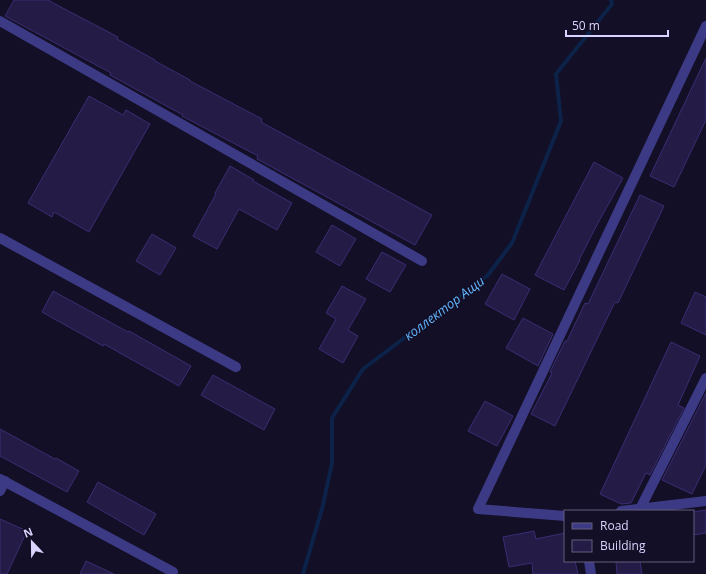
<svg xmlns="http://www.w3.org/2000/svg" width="706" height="574" font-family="'Open Sans',sans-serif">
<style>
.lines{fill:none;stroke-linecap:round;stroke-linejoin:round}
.stream{stroke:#0c2248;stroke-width:4}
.building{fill:#241b47;stroke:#3b2d73}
.minor{stroke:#3d3a85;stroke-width:10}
.labels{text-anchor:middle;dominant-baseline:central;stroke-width:3.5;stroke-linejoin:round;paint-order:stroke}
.water-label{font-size:13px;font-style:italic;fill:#62b6ff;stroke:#130f26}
</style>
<rect width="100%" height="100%" fill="#130f26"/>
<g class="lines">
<polyline class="stream" points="303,574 323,505 332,463 332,418 363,369 488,275 512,243 561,121 556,74 612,4 611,0"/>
</g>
<g class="building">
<polygon points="14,0 48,0 55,4 118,37 117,39 155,60 155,61 190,80 190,81 262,119 261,122 432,215 415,245 257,159 258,156 182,116 183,115 110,75 111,73 5,16"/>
<polygon points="706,58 706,120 674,187 650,176"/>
<polygon points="89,96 123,115 126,110 150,124 89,232 54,212 52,217 28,203"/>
<polygon points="594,162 623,178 599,221 579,260 580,260 564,290 535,275"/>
<polygon points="230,166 254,180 253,181 292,203 277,230 239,209 217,249 193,236 216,194 215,193"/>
<polygon points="640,195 664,206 618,303 615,302 555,426 531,414 552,373 550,372 565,341 567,341 585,303 588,304"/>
<polygon points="332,225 356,239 340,266 316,252"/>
<polygon points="152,234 176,248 160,275 136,261"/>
<polygon points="382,252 406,265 390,292 366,279"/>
<polygon points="502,274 530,289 514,320 485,304"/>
<polygon points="342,286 366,299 348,330 358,336 343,363 319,349 336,319 326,313"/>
<polygon points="53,291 128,332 129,331 191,366 179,386 104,344 103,346 42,312"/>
<polygon points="695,292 706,297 706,335 681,323"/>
<polygon points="523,318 553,334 538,366 506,348"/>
<polygon points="671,342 700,356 678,405 684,408 650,475 646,473 631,503 621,504 600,494"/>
<polygon points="213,375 275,409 264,430 201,395"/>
<polygon points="706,393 706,465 692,494 662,480"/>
<polygon points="485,401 513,416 497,446 468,431"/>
<polygon points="0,429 55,459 56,458 79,471 67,492 0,456"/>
<polygon points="98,482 156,514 144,535 87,502"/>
<polygon points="706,510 706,533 693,535 693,512"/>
<polygon points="0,519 27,531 7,574 0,574"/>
<polygon points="534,531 536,539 565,533 565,561 575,561 578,574 533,574 532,563 509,567 503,537"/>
<polygon points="86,561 114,574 80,574"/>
<polygon points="621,561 640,561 642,574 617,574 616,562"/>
</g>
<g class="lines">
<g class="minor">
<polyline points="0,21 422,261"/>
<polyline points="0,238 236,367"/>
<polyline points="0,479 173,572"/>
<polyline points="0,491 5,481"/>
<polyline points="641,507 706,378"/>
<polyline points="621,511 706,501"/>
<polyline points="565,516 478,509 706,26"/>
<polyline points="589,561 591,574"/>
</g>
</g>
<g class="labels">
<g class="water-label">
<text transform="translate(444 308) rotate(-37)">коллектор Ащи</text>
</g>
</g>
<rect x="564" y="510" width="130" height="52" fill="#130f26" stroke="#625e7d"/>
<rect x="572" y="523" width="20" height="6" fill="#3d3a85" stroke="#625e7d"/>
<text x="600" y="530" font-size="12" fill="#d9d4ff">Road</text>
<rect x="572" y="540" width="20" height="12" fill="#241b47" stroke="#625e7d"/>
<text x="600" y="550" font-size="12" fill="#d9d4ff">Building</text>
<g transform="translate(32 542) rotate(338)" stroke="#130f26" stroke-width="3" paint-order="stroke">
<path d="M0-3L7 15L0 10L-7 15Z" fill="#d9d4ff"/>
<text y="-6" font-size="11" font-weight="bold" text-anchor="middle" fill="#d9d4ff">N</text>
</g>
<path d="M566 30v6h102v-6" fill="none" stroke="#d9d4ff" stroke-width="2"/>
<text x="572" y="30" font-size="12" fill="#d9d4ff" stroke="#130f26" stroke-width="3" paint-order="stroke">50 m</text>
</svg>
